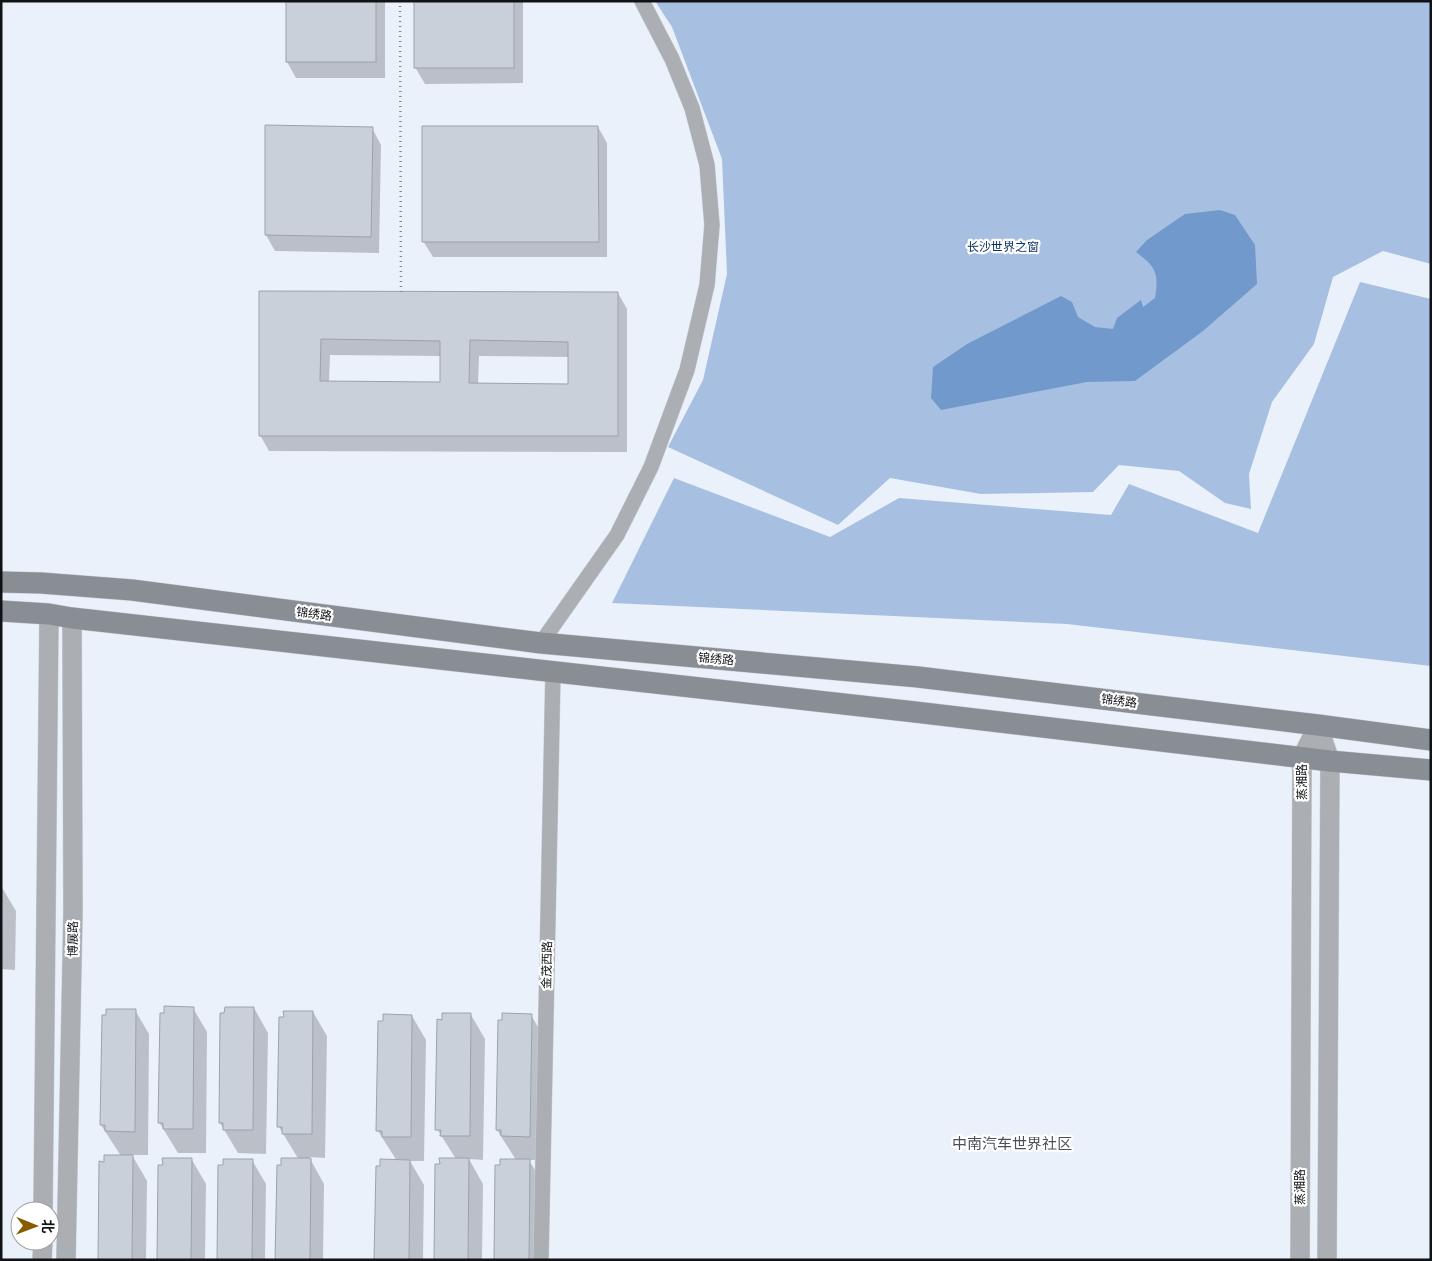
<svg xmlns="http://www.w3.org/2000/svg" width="1432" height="1261" font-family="'Public Sans','Noto Sans SC',sans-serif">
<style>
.green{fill:#a7c0e1}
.water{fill:#7199cb}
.shadow{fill:#0003;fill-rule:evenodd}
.building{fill:#c9d0da;stroke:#9ba2ab;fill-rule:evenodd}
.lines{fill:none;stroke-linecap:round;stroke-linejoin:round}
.minor-casing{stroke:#c7cdd6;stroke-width:16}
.tertiary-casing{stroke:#c7cdd6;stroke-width:20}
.secondary-casing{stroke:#c7cdd6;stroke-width:22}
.path{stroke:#82878e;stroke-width:2.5;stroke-dasharray:1 4;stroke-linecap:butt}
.minor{stroke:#abaeb2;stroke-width:15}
.tertiary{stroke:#abaeb2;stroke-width:19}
.secondary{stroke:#898d94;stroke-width:21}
.labels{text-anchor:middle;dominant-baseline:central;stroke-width:4.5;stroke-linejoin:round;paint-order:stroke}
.park-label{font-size:12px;fill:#07305e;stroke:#fff}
.street-label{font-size:12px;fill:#101216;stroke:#fff}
.quarter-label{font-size:15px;fill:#4b5159;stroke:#fff}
</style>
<rect width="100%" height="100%" fill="#eaf1fb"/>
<g class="green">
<polygon points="655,1 1431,1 1431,264 1383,251 1333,277 1314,344 1272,402 1249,474 1251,509 1225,503 1179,471 1119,465 1093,492 981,494 890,478 838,525 668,447 703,380 727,274 722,159 672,27"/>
<polygon points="1360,282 1431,299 1431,666 1067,624 612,603 674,478 830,537 899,498 1111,515 1129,484 1258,533"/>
</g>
<path class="water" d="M1220 210 1235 215 1255 245 1257 284 1203 331 1135 381 1087 382 941 410 931 398 933 367 967 344 1061 296 1072 302 1078 317 1095 327 1113 329 1117 318 1141 300 1143 307 1155 298C1159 273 1156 267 1136 252L1147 240 1185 214Z"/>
<g class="shadow">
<polygon points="287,1 385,1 385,78 296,78 287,62"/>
<polygon points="415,1 523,1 523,83 425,84 415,67"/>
<polygon points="598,127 607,143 607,257 433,257 423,241"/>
<polygon points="372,128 381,145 379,253 275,251 266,235"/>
<path d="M260 293H618L627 309V452L269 451 260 435ZM330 355 442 356 441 384 329 382ZM479 356 569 357V385L478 384Z"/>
<polygon points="1,886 16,911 15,970 1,969"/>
<polygon points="193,1008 207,1032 206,1153 178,1153 159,1122"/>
<polygon points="254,1008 268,1033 266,1154 238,1153 220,1123 221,1015"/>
<polygon points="135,1010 149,1034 148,1155 132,1155 147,1181 146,1260 99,1260 105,1163 121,1156 101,1125"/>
<polygon points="313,1012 327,1036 325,1158 309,1157 324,1184 323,1260 276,1260 282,1166 299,1160 279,1127 281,1019"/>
<polygon points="471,1015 485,1039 483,1160 469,1159 483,1184 482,1260 435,1260 456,1159 437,1129"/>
<polygon points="531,1015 545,1039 544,1160 529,1160 543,1184 542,1260 495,1260 516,1160 497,1130"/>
<polygon points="412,1016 426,1040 424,1161 410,1161 424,1185 423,1260 376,1260 397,1161 378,1131"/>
<polygon points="192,1160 206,1184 205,1260 158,1260"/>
<polygon points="252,1160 266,1184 265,1260 218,1260"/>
</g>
<g class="building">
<rect x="286" y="1" width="90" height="61"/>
<rect x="414" y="1" width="100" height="67"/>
<polygon points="265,125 373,127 371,237 265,235"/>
<polygon points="422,126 598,126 599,242 422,242"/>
<path d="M259 291 618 292V436H259ZM321 339 440 341V382L320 381ZM470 340 568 342V384L469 383Z"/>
<polygon points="164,1006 194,1007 193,1129 163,1129 163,1123 158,1123 160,1013 164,1013"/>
<polygon points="225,1007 254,1007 253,1130 223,1130 223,1123 219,1123 220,1013 224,1013"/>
<polygon points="106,1009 136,1009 135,1132 105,1131 105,1125 100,1125 102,1015 106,1015"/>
<polygon points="283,1011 313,1011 312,1134 282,1134 282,1127 277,1127 279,1017 284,1017"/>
<polygon points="442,1013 471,1013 470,1136 440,1136 441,1130 435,1130 437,1019 442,1020"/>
<polygon points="502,1013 532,1014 530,1137 501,1136 501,1130 496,1130 498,1020 502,1020"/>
<polygon points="383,1014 412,1015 411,1137 382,1137 382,1131 376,1131 378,1021 383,1021"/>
<polygon points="104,1155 133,1155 132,1260 98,1260 99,1161 104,1162"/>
<polygon points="162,1158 192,1158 191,1260 157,1260 158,1165 163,1165"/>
<polygon points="281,1158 311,1158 310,1260 275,1260 277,1165 281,1165"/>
<polygon points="439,1158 469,1158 468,1260 434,1260 435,1164 440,1164"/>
<polygon points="223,1159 253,1159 252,1260 217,1260 218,1165 223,1165"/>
<polygon points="380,1159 410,1160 409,1260 374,1260 376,1166 380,1166"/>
<polygon points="500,1159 530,1159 529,1260 494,1260 495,1165 500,1165"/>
</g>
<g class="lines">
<g class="minor-casing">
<g id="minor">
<polyline points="541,643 617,535 651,467 687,370 707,285 712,225 707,165 692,108 672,59 642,1"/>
<polyline points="541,1260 553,671"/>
</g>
</g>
<g class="tertiary-casing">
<g id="tertiary">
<polyline points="1318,725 1330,761 1327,1260"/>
<polyline points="43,1211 49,614"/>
<polyline points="42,1260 43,1241"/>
<polyline points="66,1260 73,911 72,618"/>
<polyline points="1300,1260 1302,757 1318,725"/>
</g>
</g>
<g class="secondary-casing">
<g id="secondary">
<polyline points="1,582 41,583 132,590 541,643 918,677 1318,725 1431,740"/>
<polyline points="1,611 49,614 72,618 915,712 1330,761 1431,770"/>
</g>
</g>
<polyline class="path" points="400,1 401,292"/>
<use href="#minor" class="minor"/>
<use href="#tertiary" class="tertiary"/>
<use href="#secondary" class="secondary"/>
</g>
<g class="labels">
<g class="park-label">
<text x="1003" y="247">长沙世界之窗</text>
</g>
<g class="street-label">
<text transform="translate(314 614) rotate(7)">锦绣路</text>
<text transform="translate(716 659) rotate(5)">锦绣路</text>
<text transform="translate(1119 701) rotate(7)">锦绣路</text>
<text transform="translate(1302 782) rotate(-90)">蒸湘路</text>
<text transform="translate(73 939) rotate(-89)">博展路</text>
<text transform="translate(547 965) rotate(-89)">金茂西路</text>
<text transform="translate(1300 1187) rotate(-90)">蒸湘路</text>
</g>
<g class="quarter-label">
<text x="1012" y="1143">中南汽车世界社区</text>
</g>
</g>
<rect width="1432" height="1261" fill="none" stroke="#101216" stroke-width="5"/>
<g transform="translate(35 1226) rotate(91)"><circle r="24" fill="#ffffff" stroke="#9fa0a2"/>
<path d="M0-4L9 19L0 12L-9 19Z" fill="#895b00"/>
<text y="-8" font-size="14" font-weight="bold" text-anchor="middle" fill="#101216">北</text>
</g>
</svg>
